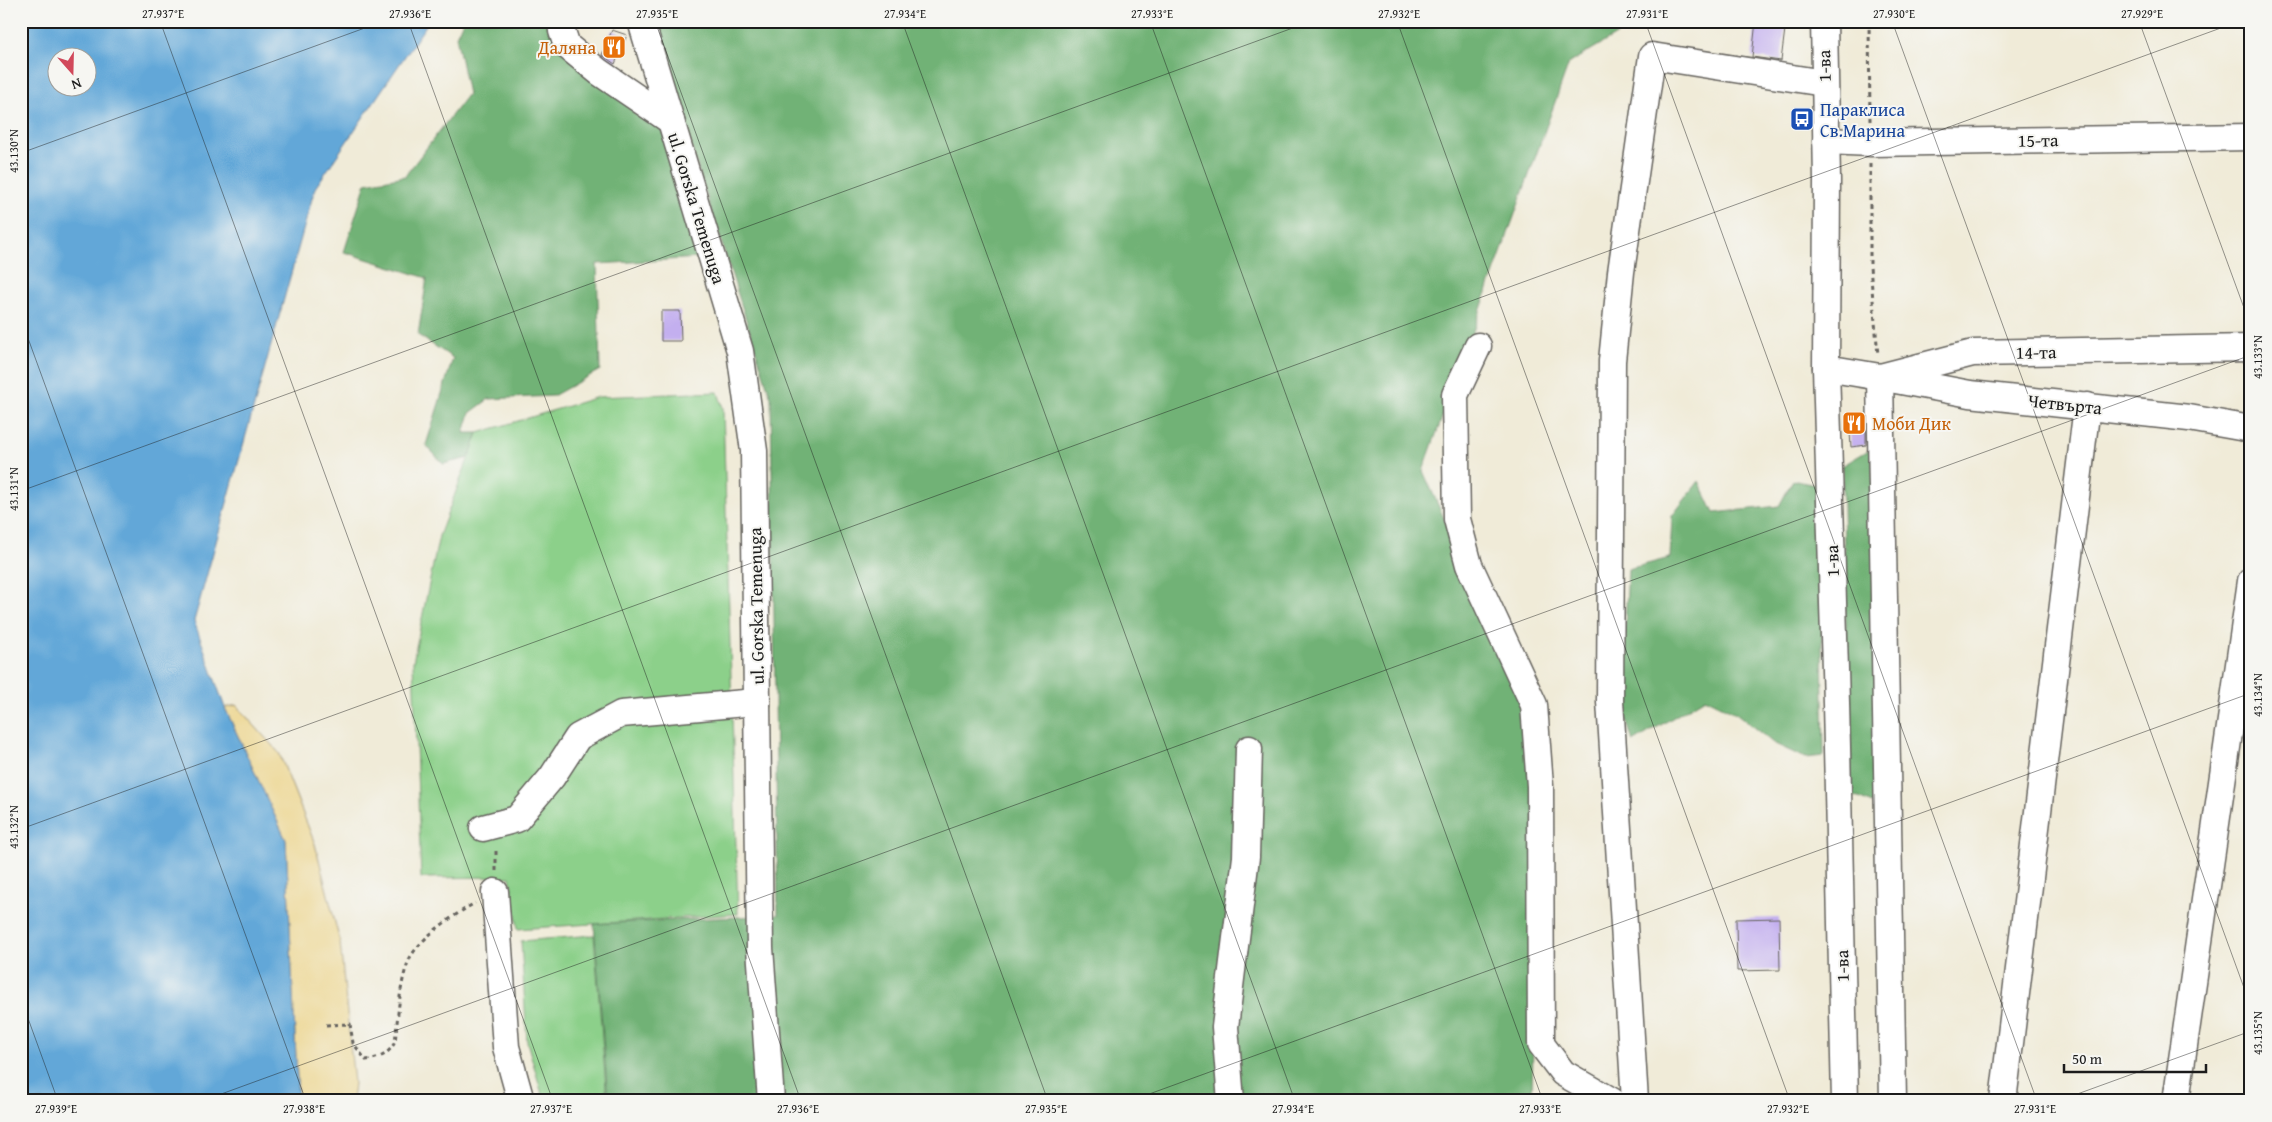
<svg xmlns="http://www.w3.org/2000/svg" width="2272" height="1122" font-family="'Gentium Book Plus',serif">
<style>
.green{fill:#8cd08a;stroke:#547653}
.forest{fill:#71b276;stroke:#466749}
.sand{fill:#eeda9e;stroke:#857b5d}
.water{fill:#62a7d8;stroke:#3f627a;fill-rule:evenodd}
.building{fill:#c3afef}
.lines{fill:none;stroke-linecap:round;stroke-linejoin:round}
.minor-casing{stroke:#66645e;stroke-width:29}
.path{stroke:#66645e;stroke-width:3;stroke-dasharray:4 4;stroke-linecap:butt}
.minor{stroke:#fff;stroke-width:26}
.ticks{fill:none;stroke:#1c1c1c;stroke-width:1;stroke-opacity:0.45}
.labels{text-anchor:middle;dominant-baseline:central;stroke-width:4;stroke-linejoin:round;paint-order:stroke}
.food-label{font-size:18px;fill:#c56008;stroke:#f6f6f2;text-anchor:end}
.street-label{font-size:18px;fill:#1c1c1c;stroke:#f6f6f2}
.transit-label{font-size:18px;fill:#164399;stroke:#f6f6f2;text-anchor:start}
.neatline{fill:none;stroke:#1c1c1c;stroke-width:2}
.ticks-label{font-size:12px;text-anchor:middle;fill:#1c1c1c}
</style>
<rect width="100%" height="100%" fill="#f6f6f2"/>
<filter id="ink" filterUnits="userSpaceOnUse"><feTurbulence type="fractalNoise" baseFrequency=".02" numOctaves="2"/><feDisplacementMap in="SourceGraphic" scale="10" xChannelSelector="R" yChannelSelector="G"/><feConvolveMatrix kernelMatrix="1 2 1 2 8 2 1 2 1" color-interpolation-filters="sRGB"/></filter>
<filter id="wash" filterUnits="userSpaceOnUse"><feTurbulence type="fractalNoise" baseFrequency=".0096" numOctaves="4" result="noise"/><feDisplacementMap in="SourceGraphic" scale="20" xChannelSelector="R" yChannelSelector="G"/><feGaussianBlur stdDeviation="1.12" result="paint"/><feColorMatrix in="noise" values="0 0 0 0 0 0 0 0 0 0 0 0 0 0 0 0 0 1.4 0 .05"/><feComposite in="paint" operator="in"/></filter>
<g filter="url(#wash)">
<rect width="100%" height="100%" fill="#f0ebd8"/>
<g class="green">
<polygon points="718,392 723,408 738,914 518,929 510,877 421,878 413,662 439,536 478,433 598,397"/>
<polygon points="594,935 607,1101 544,1101 527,1042 521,941"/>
</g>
<g class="forest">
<polygon points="463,21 550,21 663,130 700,258 597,264 600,370 553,396 489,399 470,413 464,433 478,433 469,458 443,464 426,445 453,358 418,335 427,278 344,252 366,183 405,176 468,94 456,36"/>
<polygon points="651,21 1640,21 1569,63 1423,471 1529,710 1536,868 1532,1101 608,1101 594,924 778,915 771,398"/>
<polygon points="1872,448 1879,790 1872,804 1850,794 1842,466"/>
<polygon points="1793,480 1819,486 1824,756 1805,758 1773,743 1736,713 1705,698 1633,742 1621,702 1628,569 1670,558 1672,516 1699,481 1714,513 1779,506"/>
</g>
<polygon class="sand" points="236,705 279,753 315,844 340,942 354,1083 352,1101 298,1101 286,840 225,708"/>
<path class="water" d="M21 21H429L315 188 194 621 225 708 286 840 298 1101H21ZM58 58H88V88H58Z"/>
<g id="blocks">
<g class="building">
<polygon points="1756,21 1786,21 1781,61 1752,57"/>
<polygon points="612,30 627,35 615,64 602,55"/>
<polygon points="661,311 680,311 681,341 661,341"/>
<polygon points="1866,416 1866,445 1851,447 1849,418"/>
<polygon points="1779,918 1780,970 1737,971 1736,919"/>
</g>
</g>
</g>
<g filter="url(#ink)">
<use href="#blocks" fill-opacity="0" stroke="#66645e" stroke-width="1"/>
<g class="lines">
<g class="minor-casing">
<g id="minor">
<polyline points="561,21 562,31 567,46 599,72 671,121"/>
<polyline points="641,21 740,351 754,451 760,948 771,1101"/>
<polyline points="1824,21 1827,180 1826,368 1836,703 1845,1101"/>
<polyline points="1826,141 1871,143 2251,137"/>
<polyline points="1478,346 1455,395 1457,519 1469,565 1534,705 1540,786 1541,1044 1563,1073 1612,1101"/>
<polyline points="1826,368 1880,377 1973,353 2251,348"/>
<polyline points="483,828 517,819 552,777 578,737 621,714 745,703 757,704"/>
<polyline points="495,892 506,1047 521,1101"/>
<polyline points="1231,1101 1225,1027 1246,857 1249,749"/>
<polyline points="1635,1101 1610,701 1612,361 1621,272 1652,56 1824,83"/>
<polyline points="1893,1101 1880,377 1970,394 2189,418 2251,429"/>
<polyline points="2003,1101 2087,406"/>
<polyline points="2176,1101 2251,581"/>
</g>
</g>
<g class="path">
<polyline points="1869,21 1870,121"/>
<polyline points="1870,164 1870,267 1878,355"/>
<polyline points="496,871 496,848"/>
<path d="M326 1025 350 1024 353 1043 366 1060C380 1058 388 1055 395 1042 398 1017 399 989 407 965 414 941 454 915 475 903"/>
</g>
<use href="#minor" class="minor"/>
</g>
</g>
<path class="ticks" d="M160 21 553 1101M408 21 801 1101M655 21 1048 1101M902 21 1295 1101M1150 21 1543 1101M1397 21 1790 1101M1645 21 2037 1101M1892 21 2251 1007M2139 21 2251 327M21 153 384 21M21 319 306 1101M21 491 1312 21M21 829 2240 21M21 999 58 1101M202 1101 2251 355M1130 1101 2251 693M2058 1101 2251 1031"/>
<defs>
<g id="restaurant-square" transform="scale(1.25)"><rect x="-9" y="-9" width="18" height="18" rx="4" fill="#e8710a" stroke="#f6f6f2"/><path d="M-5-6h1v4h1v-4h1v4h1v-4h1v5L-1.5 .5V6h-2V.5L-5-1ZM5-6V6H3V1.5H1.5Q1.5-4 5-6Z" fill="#fff"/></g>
<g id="bus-square" transform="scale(1.25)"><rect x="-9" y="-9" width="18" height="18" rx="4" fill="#1a4fb4" stroke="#f6f6f2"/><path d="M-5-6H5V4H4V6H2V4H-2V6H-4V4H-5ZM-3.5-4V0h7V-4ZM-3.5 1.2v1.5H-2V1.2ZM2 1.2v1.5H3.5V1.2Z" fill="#fff"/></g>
</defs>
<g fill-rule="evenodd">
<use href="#restaurant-square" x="614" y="47"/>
<use href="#bus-square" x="1802" y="119"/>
<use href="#restaurant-square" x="1854" y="423"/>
</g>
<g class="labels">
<g class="food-label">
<text x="596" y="47">Даляна</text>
<text x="1872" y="423" text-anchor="start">Моби Дик</text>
</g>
<g class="street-label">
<text transform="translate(1824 66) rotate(-91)">1-ва</text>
<text transform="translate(2038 140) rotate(-1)">15-та</text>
<text transform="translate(697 208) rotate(73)">ul. Gorska Temenuga</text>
<text transform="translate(2036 352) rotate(-1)">14-та</text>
<text transform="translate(2065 404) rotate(6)">Четвърта</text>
<text transform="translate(1832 561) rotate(-92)">1-ва</text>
<text transform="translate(756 606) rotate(-91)">ul. Gorska Temenuga</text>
<text transform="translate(1842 966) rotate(-91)">1-ва</text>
</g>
<g class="transit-label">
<text x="1820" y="109">Параклиса<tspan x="1820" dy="21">Св.Марина</tspan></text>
</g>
</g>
<rect width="2272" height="1122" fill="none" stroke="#f6f6f2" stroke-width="55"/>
<g transform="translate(72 72) rotate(160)"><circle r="24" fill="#f6f6f2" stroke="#9f9f9c"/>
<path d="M0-4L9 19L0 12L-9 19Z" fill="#d1495b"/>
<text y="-8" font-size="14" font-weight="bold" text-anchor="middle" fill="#1c1c1c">N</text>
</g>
<path d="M2064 1064v8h142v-8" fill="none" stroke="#1c1c1c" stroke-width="2.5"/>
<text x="2072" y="1064" font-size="15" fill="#1c1c1c" stroke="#f6f6f2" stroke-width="4" paint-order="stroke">50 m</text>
<rect x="28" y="28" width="2216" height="1066" class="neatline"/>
<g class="ticks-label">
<text x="163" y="18">27.937°E</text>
<text x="410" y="18">27.936°E</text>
<text x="657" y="18">27.935°E</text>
<text x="905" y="18">27.934°E</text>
<text x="1152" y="18">27.933°E</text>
<text x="1399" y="18">27.932°E</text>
<text x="1647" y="18">27.931°E</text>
<text x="1894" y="18">27.930°E</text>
<text x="2142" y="18">27.929°E</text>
<text transform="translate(14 151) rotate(-90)" y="4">43.130°N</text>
<text transform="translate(2258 357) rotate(-90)" y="4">43.133°N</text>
<text transform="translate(14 489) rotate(-90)" y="4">43.131°N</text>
<text transform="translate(2258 695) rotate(-90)" y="4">43.134°N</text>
<text transform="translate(14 827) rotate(-90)" y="4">43.132°N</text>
<text transform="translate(2258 1033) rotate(-90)" y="4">43.135°N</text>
<text x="56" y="1113">27.939°E</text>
<text x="304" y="1113">27.938°E</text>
<text x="551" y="1113">27.937°E</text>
<text x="798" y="1113">27.936°E</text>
<text x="1046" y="1113">27.935°E</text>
<text x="1293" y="1113">27.934°E</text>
<text x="1540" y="1113">27.933°E</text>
<text x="1788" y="1113">27.932°E</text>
<text x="2035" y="1113">27.931°E</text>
</g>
</svg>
